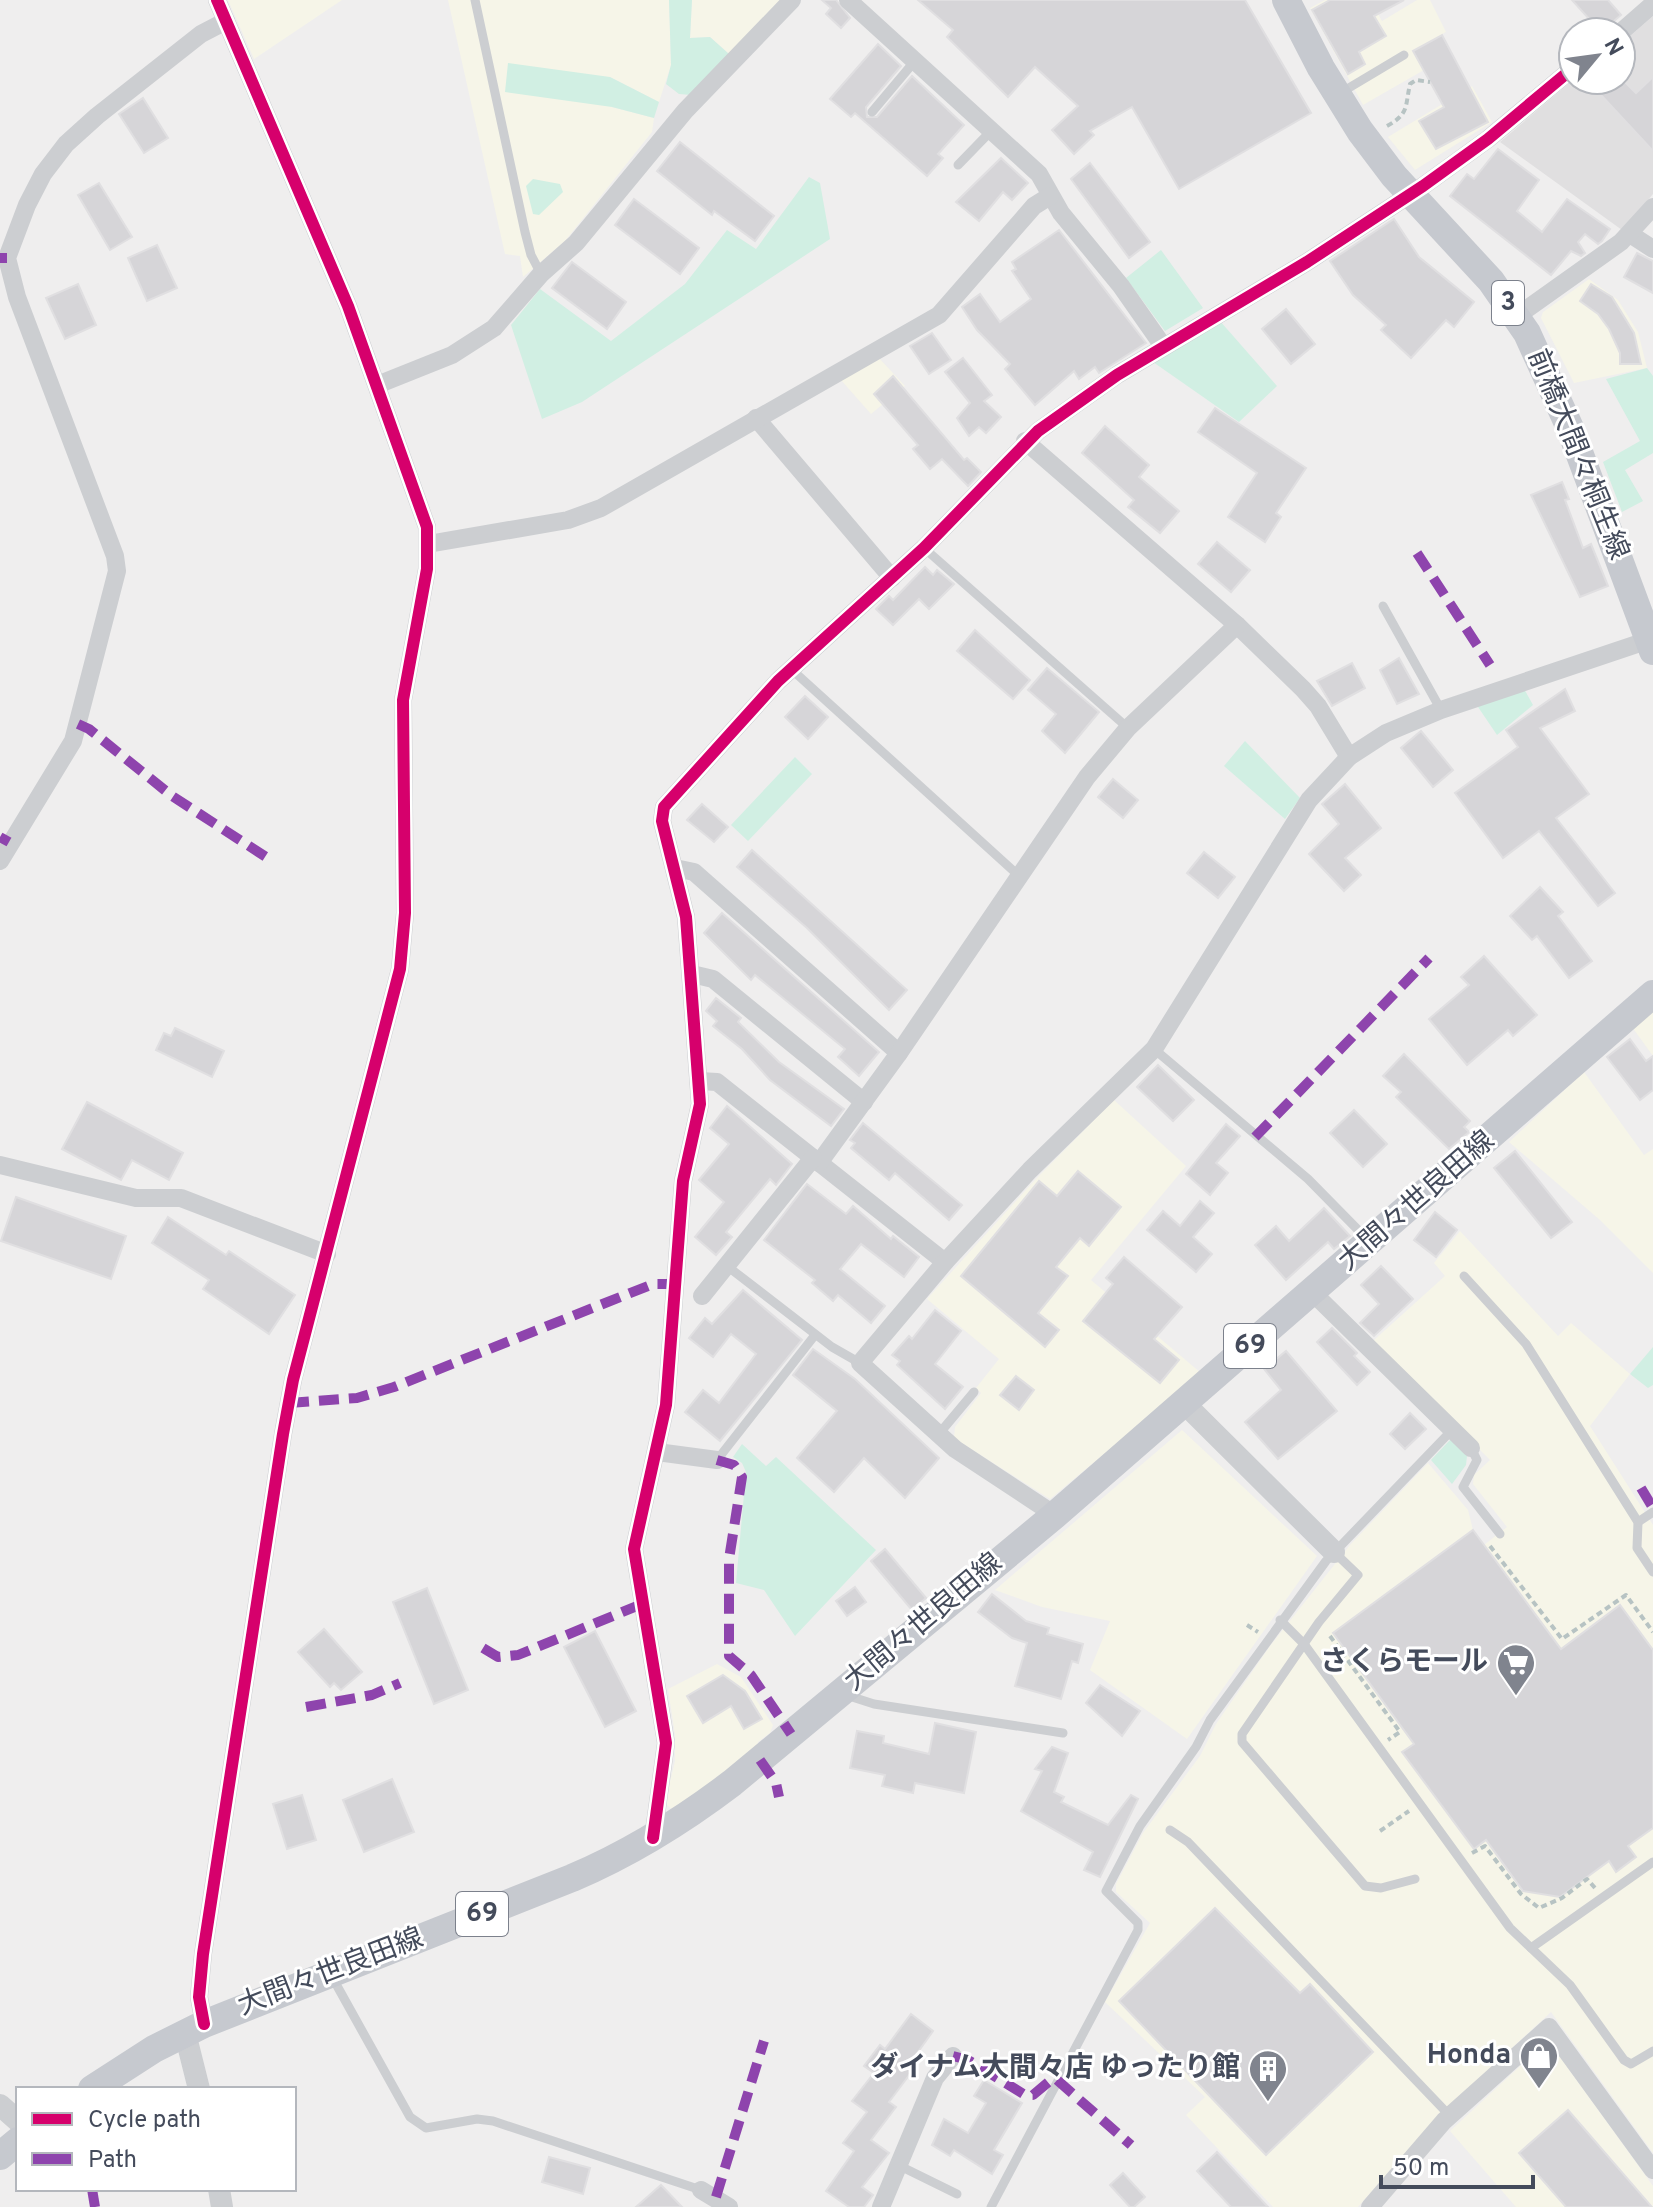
<svg xmlns="http://www.w3.org/2000/svg" width="1653" height="2207" font-family="Overpass,'Noto Sans JP',sans-serif">
<style>
.commercial{fill:#f6f5e8}
.education{fill:#e0dfe0}
.green{fill:#d1efe3}
.building{fill:#d6d5d8;stroke:#e0dfe1;stroke-width:2}
.lines{fill:none;stroke-linecap:round;stroke-linejoin:round}
.path{stroke:#b7c3c3;stroke-width:4;stroke-dasharray:6 4;stroke-linecap:butt}
.service{stroke:#ccced1;stroke-width:9}
.minor{stroke:#ccced1;stroke-width:18}
.tertiary{stroke:#ccced1;stroke-width:22}
.primary{stroke:#c6c9cf;stroke-width:28}
.quiet{stroke:#8e44ad;stroke-width:10;stroke-dasharray:20 10;stroke-linecap:butt}
.cycleway-casing{stroke:#fff;stroke-width:17}
.cycleway{stroke:#d6006c;stroke-width:12}
.labels{text-anchor:middle;dominant-baseline:central;stroke-width:6;stroke-linejoin:round;paint-order:stroke}
.shield{fill:#fff;stroke:#7c818c;stroke-width:2}
.shield-label{font-size:26px;font-weight:bold;fill:#444b5b}
.street-label{font-size:28px;fill:#444b5b;stroke:#fff}
.poi-label{font-size:28px;font-weight:bold;fill:#444b5b;stroke:#fff;text-anchor:end}
</style>
<rect width="100%" height="100%" fill="#efeeee"/>
<g class="commercial">
<polygon points="228,0 342,0 254,59"/>
<polygon points="448,0 669,0 671,65 659,102 610,77 612,107 654,118 652,132 565,241 523,277 520,256 505,254"/>
<polygon points="692,0 780,0 729,54 710,37 690,38"/>
<polygon points="1325,0 1370,0 1382,21 1417,0 1430,0 1446,32 1413,51 1424,70 1363,105 1310,8"/>
<polygon points="1472,86 1492,122 1415,170 1388,137"/>
<polygon points="1589,279 1618,300 1638,332 1647,368 1574,383 1541,318 1543,312"/>
<polygon points="879,358 905,386 871,414 840,379"/>
<polygon points="1653,1010 1653,1056 1632,1027"/>
<polygon points="1584,1072 1644,1155 1653,1149 1653,1273 1600,1220 1509,1142"/>
<polygon points="1114,1100 1186,1166 1091,1280 1201,1373 1050,1499 954,1438 955,1427 981,1393 976,1388 999,1359 927,1299 1034,1181"/>
<polygon points="1460,1231 1558,1336 1571,1323 1630,1374 1590,1426 1653,1525 1653,2153 1551,2012 1438,2116 1358,2207 1273,2207 1186,2115 1205,2097 1105,2002 1150,1923 1116,1892 1116,1884 1143,1833 1200,1756 1216,1724 1270,1646 1350,1545 1428,1463 1468,1510 1473,1530 1484,1545 1507,1527 1473,1484 1474,1475 1490,1460 1373,1341 1445,1276 1434,1263"/>
<polygon points="1182,1430 1317,1556 1187,1739 1090,1670 1110,1621 1042,1607 995,1590"/>
<polygon points="717,1664 741,1677 773,1725 770,1733 758,1742 758,1748 676,1813 665,1803 675,1761 675,1735 668,1689"/>
<polygon points="1541,2047 1555,2050 1653,2186 1653,2207 1516,2207 1450,2131"/>
</g>
<polygon class="education" points="1653,16 1653,194 1622,230 1500,142 1573,80 1621,80 1621,44"/>
<g class="green">
<polygon points="669,0 692,0 690,38 710,37 729,54 691,95 679,94 666,84 671,65"/>
<polygon points="508,63 610,77 659,102 654,118 612,107 505,92"/>
<polygon points="809,177 820,183 830,239 582,402 542,419 511,325 540,289 611,341 685,284 727,230 756,249"/>
<polygon points="533,179 560,184 563,192 539,215 533,214 526,186"/>
<polygon points="1161,250 1203,308 1165,331 1126,278"/>
<polygon points="1220,321 1277,386 1239,422 1153,362"/>
<polygon points="1647,368 1653,376 1653,453 1625,470 1643,501 1622,512 1603,462 1640,441 1606,379"/>
<polygon points="1523,687 1533,705 1497,735 1476,704"/>
<polygon points="1245,741 1300,798 1285,819 1224,766"/>
<polygon points="795,757 812,774 748,841 731,825"/>
<polygon points="1653,1347 1653,1385 1648,1388 1630,1374"/>
<polygon points="1451,1439 1467,1456 1466,1465 1452,1484 1431,1460"/>
<polygon points="742,1444 766,1466 776,1457 876,1550 795,1636 764,1590 736,1583 746,1472 742,1463 733,1457"/>
</g>
<g class="building">
<polygon points="822,0 836,0 850,18 841,28 826,14 831,8"/>
<polygon points="918,0 1245,0 1311,113 1179,189 1132,107 1090,131 1094,135 1074,154 1052,130 1078,106 1035,67 1008,97 947,37 953,30"/>
<polygon points="1330,0 1404,0 1374,16 1386,36 1359,52 1365,64 1348,74 1312,10"/>
<polygon points="1572,0 1608,0 1621,15 1601,32"/>
<polygon points="1442,35 1488,122 1436,149 1419,121 1444,107 1413,51"/>
<polygon points="878,44 901,66 866,107 867,117 877,117 912,76 964,125 938,154 943,158 927,176 855,113 851,117 830,99"/>
<polygon points="1653,77 1653,151 1600,94 1621,78 1636,93"/>
<polygon points="143,98 168,138 144,153 119,114"/>
<polygon points="680,142 774,216 755,241 714,211 712,215 657,171"/>
<polygon points="1498,149 1539,180 1517,211 1542,232 1567,199 1610,229 1602,241 1598,244 1585,234 1578,242 1585,253 1581,256 1571,251 1551,275 1450,196 1467,174 1474,179"/>
<polygon points="1001,158 1028,183 1012,200 1003,192 979,221 956,202"/>
<polygon points="1090,163 1150,242 1129,258 1071,179"/>
<polygon points="99,183 132,237 110,250 78,195"/>
<polygon points="634,199 699,248 680,274 615,225"/>
<polygon points="1394,219 1419,257 1474,302 1454,327 1446,320 1411,358 1381,330 1386,325 1353,295 1330,261"/>
<polygon points="1059,230 1146,343 1099,373 1095,367 1079,379 1074,371 1035,405 1005,369 1010,364 977,330 962,307 980,294 1000,322 1031,299 1012,271 1016,269 1012,262"/>
<polygon points="157,245 177,288 147,301 128,258"/>
<polygon points="1637,253 1653,261 1653,293 1624,277"/>
<polygon points="572,262 626,302 607,329 552,288"/>
<polygon points="78,284 96,325 65,339 46,298"/>
<polygon points="1591,284 1612,297 1634,333 1641,364 1620,364 1620,353 1609,329 1598,314 1580,301"/>
<polygon points="1286,309 1315,344 1291,364 1262,329"/>
<polygon points="932,333 951,360 929,374 910,346"/>
<polygon points="963,358 992,395 984,401 1001,417 986,433 979,427 969,436 957,418 970,403 945,372"/>
<polygon points="893,376 964,460 967,458 981,472 968,486 942,459 930,469 913,449 918,445 874,394"/>
<polygon points="1215,408 1306,468 1276,513 1281,517 1265,542 1228,517 1257,473 1198,432"/>
<polygon points="1105,426 1149,465 1139,477 1179,511 1160,533 1128,507 1134,500 1082,453"/>
<polygon points="1562,482 1569,499 1565,500 1583,548 1591,544 1608,586 1580,597 1531,495"/>
<polygon points="1217,542 1250,570 1231,592 1198,564"/>
<polygon points="925,567 933,575 937,570 954,584 929,609 919,599 893,625 876,609 889,596 893,600"/>
<polygon points="975,630 1030,680 1013,699 957,651"/>
<polygon points="1399,658 1419,694 1397,704 1380,670"/>
<polygon points="1352,663 1365,688 1332,706 1317,681"/>
<polygon points="1047,668 1099,712 1065,753 1042,731 1056,714 1028,690"/>
<polygon points="1565,689 1575,711 1540,728 1589,794 1556,818 1615,893 1598,906 1539,831 1503,858 1455,793 1518,747 1506,730"/>
<polygon points="805,696 828,717 808,739 785,717"/>
<polygon points="1421,731 1453,770 1433,787 1401,748"/>
<polygon points="1113,779 1138,800 1123,818 1098,797"/>
<polygon points="1345,784 1381,828 1345,858 1361,875 1344,891 1309,854 1339,824 1322,804"/>
<polygon points="702,804 728,827 714,842 687,820"/>
<polygon points="752,850 907,990 889,1010 807,928 737,867"/>
<polygon points="1204,852 1235,877 1218,898 1187,873"/>
<polygon points="1540,887 1563,912 1558,916 1592,961 1569,978 1537,936 1532,940 1510,916"/>
<polygon points="722,913 879,1052 859,1076 838,1057 845,1049 755,975 751,980 704,933"/>
<polygon points="1484,956 1537,1015 1513,1036 1508,1030 1467,1065 1429,1019 1469,985 1461,977"/>
<polygon points="716,998 741,1018 738,1022 779,1062 844,1109 831,1126 770,1080 742,1049 713,1026 717,1021 706,1011"/>
<polygon points="175,1028 224,1051 212,1077 156,1050 164,1033 171,1036"/>
<polygon points="1630,1039 1646,1061 1653,1056 1653,1090 1640,1100 1607,1057"/>
<polygon points="1404,1054 1470,1121 1464,1127 1469,1132 1449,1149 1396,1097 1401,1092 1383,1076"/>
<polygon points="1158,1065 1194,1100 1173,1121 1137,1087"/>
<polygon points="87,1102 183,1153 169,1180 132,1160 121,1180 62,1149"/>
<polygon points="727,1106 792,1164 776,1185 770,1179 726,1232 732,1237 716,1255 695,1237 724,1202 699,1180 729,1144 710,1128"/>
<polygon points="1354,1110 1387,1144 1363,1167 1330,1133"/>
<polygon points="863,1123 962,1205 949,1220 895,1173 889,1180 851,1148 855,1143 850,1140"/>
<polygon points="1226,1124 1240,1136 1216,1163 1228,1173 1210,1195 1186,1174"/>
<polygon points="1515,1151 1572,1222 1551,1238 1494,1168"/>
<polygon points="1078,1171 1121,1207 1089,1246 1080,1238 1056,1267 1068,1276 1038,1313 1059,1330 1045,1347 961,1276 1039,1181 1057,1196"/>
<polygon points="807,1184 846,1214 853,1206 891,1239 893,1236 919,1257 904,1277 861,1244 840,1269 885,1306 871,1323 838,1295 833,1301 812,1283 815,1280 764,1240"/>
<polygon points="16,1197 126,1236 111,1279 1,1241"/>
<polygon points="1200,1201 1214,1213 1193,1237 1212,1254 1196,1272 1147,1230 1163,1211 1180,1226"/>
<polygon points="1324,1208 1350,1236 1334,1249 1328,1242 1286,1280 1255,1245 1276,1226 1289,1241"/>
<polygon points="1435,1212 1457,1230 1436,1257 1414,1240"/>
<polygon points="168,1217 226,1255 229,1251 295,1295 269,1334 203,1289 209,1280 152,1243"/>
<polygon points="1124,1257 1182,1307 1154,1339 1179,1360 1160,1383 1083,1321 1113,1284 1106,1278"/>
<polygon points="1381,1266 1413,1299 1374,1336 1360,1323 1379,1304 1361,1285"/>
<polygon points="743,1290 802,1340 720,1441 685,1412 703,1390 719,1403 756,1354 731,1334 713,1357 689,1338 705,1318 712,1324"/>
<polygon points="935,1310 961,1331 935,1364 963,1387 945,1409 897,1365 900,1361 892,1355 909,1336 912,1339"/>
<polygon points="1332,1328 1357,1353 1354,1356 1370,1372 1357,1385 1317,1342"/>
<polygon points="813,1349 855,1379 939,1458 905,1498 864,1458 834,1492 797,1458 837,1411 793,1375"/>
<polygon points="1286,1351 1337,1411 1278,1459 1245,1422 1281,1390 1264,1369"/>
<polygon points="1016,1376 1034,1390 1019,1410 1000,1395"/>
<polygon points="1410,1413 1426,1429 1405,1449 1390,1434"/>
<polygon points="1473,1530 1561,1649 1620,1605 1653,1650 1653,1828 1628,1846 1636,1857 1616,1872 1609,1861 1560,1897 1523,1891 1486,1840 1474,1849 1402,1752 1414,1744 1333,1633"/>
<polygon points="885,1549 926,1598 912,1610 871,1561"/>
<polygon points="855,1587 866,1602 847,1616 836,1601"/>
<polygon points="427,1588 468,1690 434,1704 393,1602"/>
<polygon points="992,1594 1026,1621 1049,1628 1047,1634 1083,1644 1078,1663 1072,1661 1061,1699 1015,1686 1027,1643 1012,1638 978,1612"/>
<polygon points="324,1629 362,1672 341,1690 334,1683 330,1687 298,1652"/>
<polygon points="595,1631 636,1711 605,1727 564,1647"/>
<polygon points="723,1675 745,1691 762,1719 744,1729 731,1706 703,1723 687,1696"/>
<polygon points="1100,1685 1140,1711 1122,1736 1086,1703"/>
<polygon points="935,1723 976,1732 964,1793 915,1783 913,1793 882,1786 885,1775 850,1768 857,1731 884,1736 883,1743 929,1754"/>
<polygon points="1052,1747 1068,1753 1054,1792 1064,1797 1061,1802 1108,1825 1131,1795 1138,1799 1100,1877 1084,1870 1093,1852 1021,1811 1042,1771 1035,1769"/>
<polygon points="392,1779 414,1832 364,1852 343,1800"/>
<polygon points="302,1795 316,1840 287,1849 273,1804"/>
<polygon points="1215,1908 1300,1993 1310,1984 1373,2052 1266,2155 1119,2001"/>
<polygon points="911,2014 933,2031 908,2066 913,2070 889,2102 896,2107 871,2140 889,2153 862,2187 873,2195 864,2207 849,2207 826,2191 854,2151 843,2143 867,2112 852,2101 874,2073 864,2066 880,2045 885,2049"/>
<polygon points="984,2080 1022,2103 994,2150 1003,2155 992,2174 954,2150 950,2156 932,2145 944,2119 968,2133 986,2103 974,2096"/>
<polygon points="1568,2110 1652,2207 1566,2207 1519,2153"/>
<polygon points="1217,2152 1268,2207 1231,2207 1197,2171"/>
<polygon points="549,2157 590,2168 583,2194 542,2182"/>
<polygon points="1123,2173 1145,2197 1134,2207 1130,2207 1110,2185"/>
<polygon points="661,2185 682,2207 636,2207"/>
</g>
<g class="lines">
<g class="path">
<path d="M1387 126C1409 114 1405 107 1410 84L1416 80 1430 82"/>
<polyline points="1490,1546 1562,1639 1626,1595 1653,1632"/>
<polyline points="1247,1625 1258,1632"/>
<polyline points="1330,1636 1400,1732 1388,1740"/>
<polyline points="1380,1831 1409,1811"/>
<polyline points="1472,1853 1485,1846 1521,1894 1539,1908 1562,1898 1587,1879 1595,1888"/>
</g>
<g class="service">
<polyline points="475,0 525,232 531,255 541,274"/>
<polyline points="1342,92 1404,55"/>
<polyline points="872,112 914,62"/>
<polyline points="958,165 992,130"/>
<polyline points="924,548 1128,728"/>
<polyline points="1383,606 1441,710"/>
<polyline points="790,668 1018,875"/>
<polyline points="1154,1049 1308,1179 1366,1238"/>
<polyline points="727,1266 832,1347 860,1363"/>
<polyline points="1464,1276 1526,1344 1638,1522 1637,1548 1653,1572"/>
<polyline points="938,1435 974,1392"/>
<polyline points="1471,1448 1477,1460 1463,1487 1500,1534"/>
<polyline points="717,1460 815,1335"/>
<polyline points="1638,1522 1653,1512"/>
<polyline points="1334,1552 1358,1575 1319,1622 1242,1734 1242,1742 1365,1886 1381,1888 1415,1879"/>
<polyline points="1280,1620 1304,1644 1510,1928 1570,1985 1624,2060 1631,2064 1653,2051"/>
<polyline points="846,1695 874,1704 1063,1733"/>
<polyline points="1170,1830 1188,1842 1450,2116"/>
<polyline points="1531,1948 1653,1862"/>
<polyline points="331,1975 410,2117 426,2128 477,2119 493,2121 701,2190"/>
<polyline points="900,2166 957,2194"/>
<polyline points="991,2207 1138,1930 1138,1923 1106,1891 1140,1826 1196,1747 1210,1720 1326,1561 1453,1429"/>
</g>
<g class="minor">
<polyline points="848,0 1039,174 1061,213 1121,286 1163,346"/>
<polyline points="1621,32 1653,4"/>
<polyline points="1630,234 1653,249"/>
<polyline points="1517,316 1621,242 1653,207"/>
<polyline points="377,385 452,355 494,328 541,274 576,243 685,111 792,0"/>
<polyline points="756,418 892,578"/>
<polyline points="1025,441 1237,625 1303,689 1318,706 1349,757"/>
<polyline points="428,544 568,520 601,508 939,315 1034,206 1050,196"/>
<polyline points="0,861 73,741 117,571 115,556 17,297 7,258 27,205 43,174 66,144 97,116 201,34 226,21"/>
<polyline points="675,868 694,872 899,1053"/>
<polyline points="692,974 713,979 864,1102"/>
<polyline points="700,1081 717,1082 727,1090 945,1262"/>
<polyline points="819,1163 899,1053 1087,777 1128,728 1237,625"/>
<polyline points="0,1165 136,1198 181,1198 327,1254"/>
<polyline points="1313,1293 1471,1448"/>
<polyline points="702,1296 813,1158"/>
<polyline points="657,1452 717,1460"/>
<polyline points="1055,1515 955,1449 860,1363 945,1262 1030,1170 1154,1049 1309,800 1349,757 1386,733 1441,710 1649,640"/>
<polyline points="653,1838 666,1743 634,1549 666,1405 683,1181 700,1104 686,917 662,821 664,807 778,681 924,548 1038,431 1117,375 1307,262 1423,186 1488,139 1573,68"/>
<polyline points="204,2024 199,1997 203,1954 283,1434 293,1380 400,969 405,913 403,700 427,569 427,527 348,306 217,0"/>
<polyline points="701,2190 729,2207"/>
<polyline points="881,2207 935,2078 953,2056"/>
<polyline points="1370,2207 1444,2121 1549,2027 1653,2170"/>
</g>
<g class="tertiary">
<polyline points="1184,1403 1334,1552"/>
<polyline points="185,2033 199,2089"/>
<polyline points="0,2105 18,2121"/>
<polyline points="219,2189 222,2207"/>
</g>
<g class="primary">
<polyline points="1286,0 1321,68 1360,131 1394,176 1491,281 1527,333 1570,428 1653,651"/>
<path d="M92 2089 154 2049 204 2024 572 1878C631 1853 682 1821 732 1783L1055 1515 1653 994"/>
<polyline points="0,2156 18,2141"/>
</g>
<g class="quiet">
<polyline points="0,258 7,258"/>
<polyline points="1417,553 1490,665"/>
<polyline points="78,724 89,729 172,796 266,857"/>
<polyline points="0,837 9,842"/>
<polyline points="1255,1137 1429,958"/>
<polyline points="289,1403 357,1398 394,1387 653,1284 678,1284"/>
<polyline points="717,1460 734,1465 742,1477 729,1559 729,1656 751,1675 791,1734"/>
<polyline points="1641,1488 1653,1508"/>
<polyline points="483,1648 498,1657 518,1655 642,1604"/>
<polyline points="306,1707 372,1695 400,1683"/>
<polyline points="760,1760 776,1783 779,1797"/>
<polyline points="953,2056 968,2060 1025,2095 1033,2095 1051,2080 1057,2080 1131,2145"/>
<polyline points="92,2189 95,2207"/>
<polyline points="716,2197 764,2041"/>
</g>
<g class="cycleway-casing">
<g id="cycleway">
<polyline points="653,1838 666,1743 634,1549 666,1405 683,1181 700,1104 686,917 662,821 664,807 778,681 924,548 1038,431 1117,375 1307,262 1423,186 1488,139 1573,68"/>
<polyline points="204,2024 199,1997 203,1954 283,1434 293,1380 400,969 405,913 403,700 427,569 427,527 348,306 217,0"/>
</g>
</g>
<use href="#cycleway" class="cycleway"/>
</g>
<defs>
<g id="supermarket-pin" transform="scale(2)"><path d="M0 17L-7.5 6A9.5 9.5 0 1 1 7.5 6Z" fill="#80848e" stroke="#fff"/><path d="M-6-5.5h2.5l.6 2H6L4.5 2H-2.5L-4.4-4H-6ZM-1.5 3.2a1.3 1.3 0 1 0 .1 0ZM3 3.2a1.3 1.3 0 1 0 .1 0Z" fill="#fff"/></g>
<g id="shop-pin" transform="scale(2)"><path d="M0 17L-7.5 6A9.5 9.5 0 1 1 7.5 6Z" fill="#80848e" stroke="#fff"/><path d="M-5-2.5h2.3a2.7 3.5 0 0 1 5.4 0H5L5.5 6h-11ZM-1.5-2.5h3a1.5 2.3 0 0 0-3 0Z" fill="#fff"/></g>
<g id="building-pin" transform="scale(2)"><path d="M0 17L-7.5 6A9.5 9.5 0 1 1 7.5 6Z" fill="#80848e" stroke="#fff"/><path d="M-4-6H4V6H1V3H-1V6H-4ZM-2.5-4.3h1.7v1.8h-1.7ZM.8-4.3h1.7v1.8H.8ZM-2.5-1h1.7V.8h-1.7ZM.8-1h1.7V.8H.8Z" fill="#fff"/></g>
</defs>
<g fill-rule="evenodd">
<use href="#supermarket-pin" x="1516" y="1663"/>
<use href="#shop-pin" x="1539" y="2056"/>
<use href="#building-pin" x="1268" y="2069"/>
</g>
<g class="labels">
<g class="shield">
<rect x="1492" y="281" width="32" height="44" rx="6"/>
<rect x="1224" y="1324" width="52" height="44" rx="6"/>
<rect x="456" y="1892" width="52" height="44" rx="6"/>
</g>
<g class="shield-label">
<text x="1508" y="303">3</text>
<text x="1250" y="1346">69</text>
<text x="482" y="1914">69</text>
</g>
<g class="street-label">
<text transform="translate(1577 455) rotate(68)">前橋大間々桐生線</text>
<text transform="translate(1417 1202) rotate(-41)">大間々世良田線</text>
<text transform="translate(924 1623) rotate(-40)">大間々世良田線</text>
<text transform="translate(331 1973) rotate(-21)">大間々世良田線</text>
</g>
<g class="poi-label">
<text x="1488" y="1663">さくらモール</text>
<text x="1511" y="2056">Honda</text>
<text x="1240" y="2069">ダイナム大間々店 ゆったり館</text>
</g>
</g>
<rect x="16" y="2087" width="280" height="104" fill="#ffffff" stroke="#b4b7bd" stroke-width="2"/>
<rect x="32" y="2113" width="40" height="12" fill="#d6006c" stroke="#b4b7bd" stroke-width="2"/>
<text x="88" y="2127" font-size="24" fill="#444b5b">Cycle path</text>
<rect x="32" y="2153" width="40" height="12" fill="#8e44ad" stroke="#b4b7bd" stroke-width="2"/>
<text x="88" y="2167" font-size="24" fill="#444b5b">Path</text>
<g transform="translate(1597 56) rotate(61)"><circle r="38" fill="#ffffff" stroke="#b4b7bd" stroke-width="2"/>
<path d="M0-6L14 30L0 20L-14 30Z" fill="#80848e"/>
<text y="-12" font-size="22" font-weight="bold" text-anchor="middle" fill="#444b5b">N</text>
</g>
<path d="M1381 2175v12h152v-12" fill="none" stroke="#444b5b" stroke-width="4"/>
<text x="1393" y="2175" font-size="24" fill="#444b5b" stroke="#ffffff" stroke-width="6" paint-order="stroke">50 m</text>
</svg>
